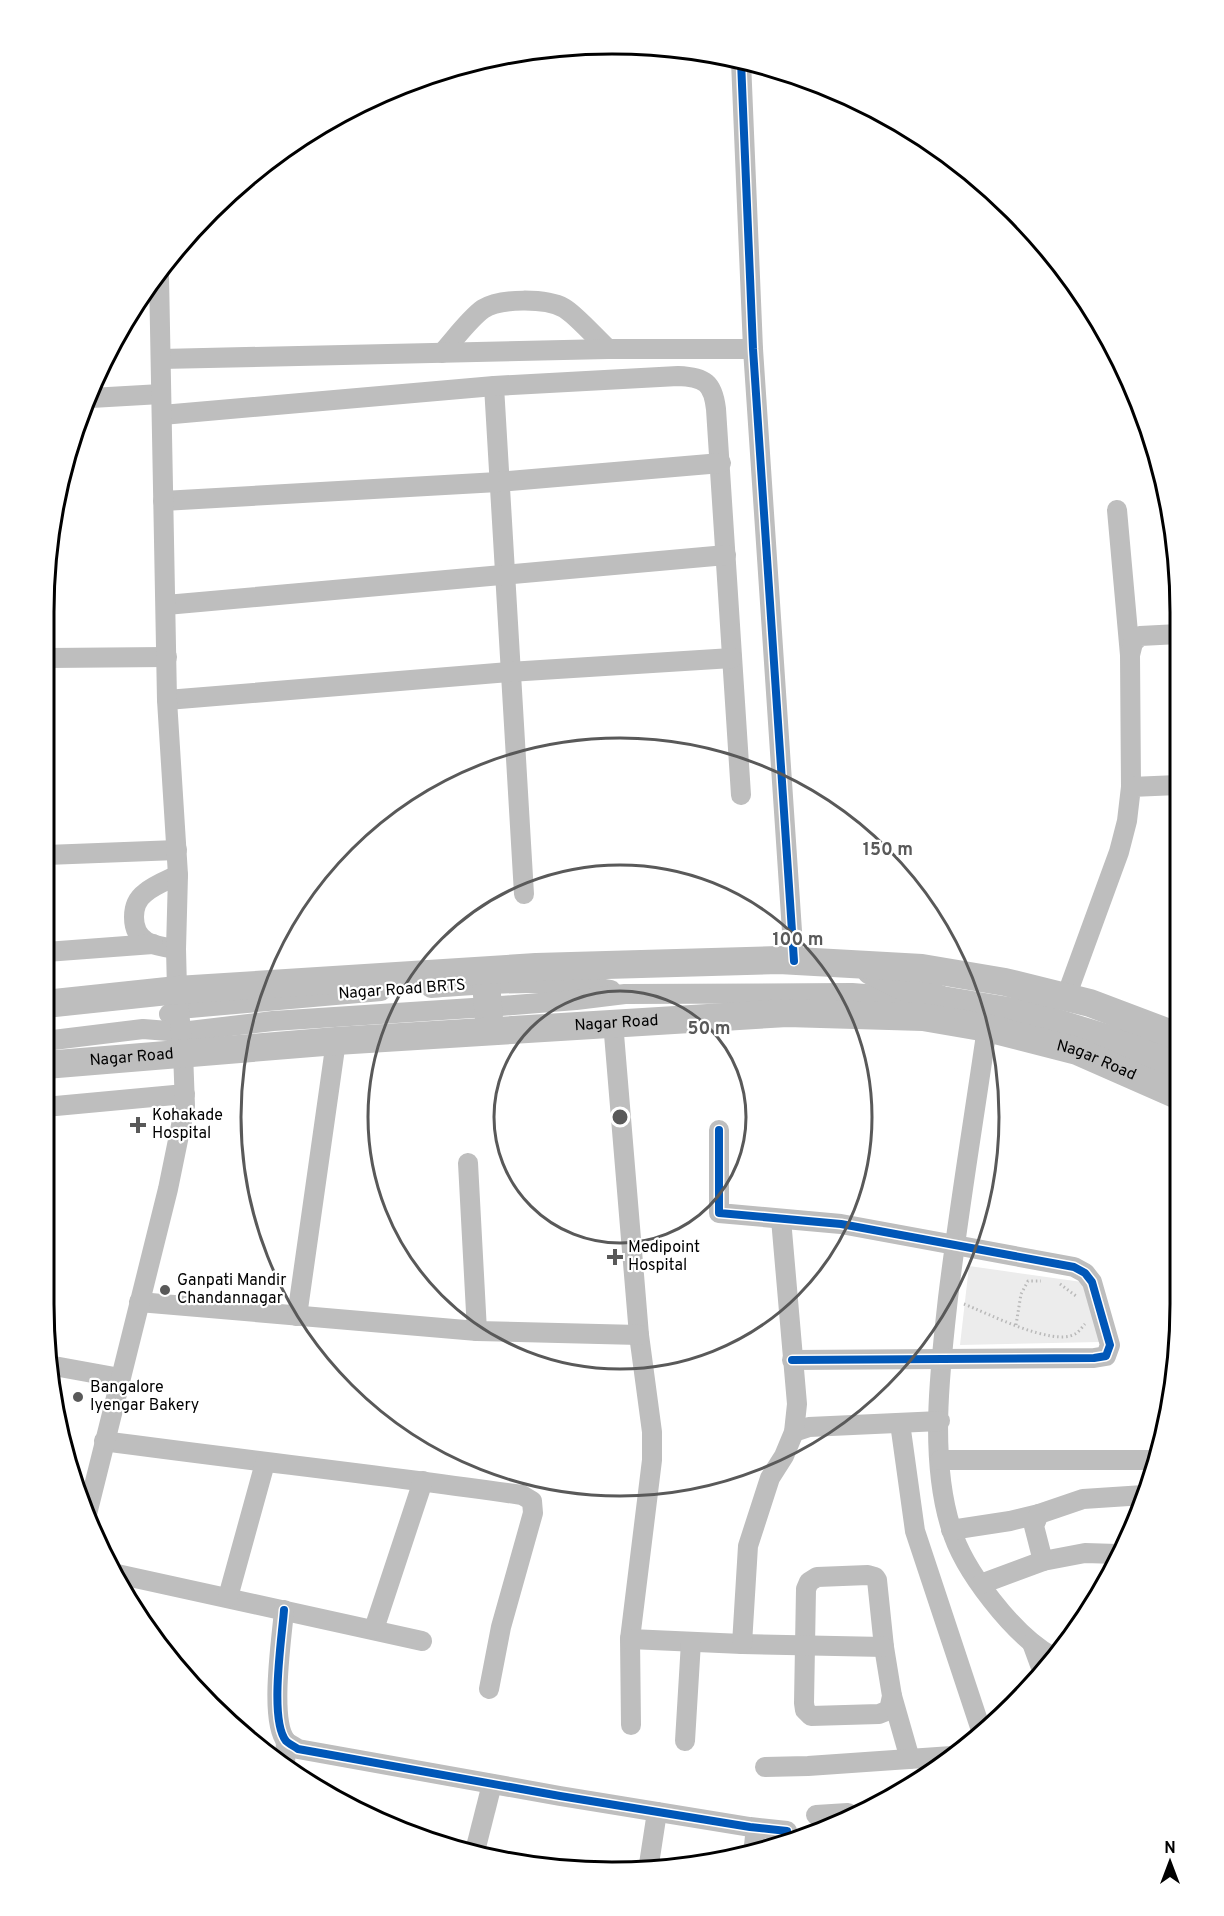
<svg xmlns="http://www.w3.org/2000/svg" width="1224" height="1916" font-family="Overpass,sans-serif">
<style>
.green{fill:#ececec}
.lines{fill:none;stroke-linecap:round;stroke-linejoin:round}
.path{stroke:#b9b9b9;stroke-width:3;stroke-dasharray:1.5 3;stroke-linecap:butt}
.minor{stroke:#bebebe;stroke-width:20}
.highway{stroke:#bebebe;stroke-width:28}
.cycleway-casing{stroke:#fff;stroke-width:11}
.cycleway{stroke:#0057b8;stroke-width:8}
.ring{fill:none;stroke:#595959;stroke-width:3}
.poi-dot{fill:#595959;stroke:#fff;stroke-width:2}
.labels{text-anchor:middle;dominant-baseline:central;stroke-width:4.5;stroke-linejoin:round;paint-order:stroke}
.street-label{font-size:16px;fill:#000;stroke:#fff}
.poi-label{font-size:16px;fill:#000;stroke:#fff;text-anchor:start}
.rim{fill:none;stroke:#000;stroke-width:3}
.centre{fill:#595959;stroke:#fff;stroke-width:3}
.ring-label{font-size:18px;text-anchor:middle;font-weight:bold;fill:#595959;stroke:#fff;stroke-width:4.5;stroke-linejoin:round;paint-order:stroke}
</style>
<rect width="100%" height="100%" fill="#fff"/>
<polygon class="green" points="969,1266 1082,1282 1100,1342 960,1345"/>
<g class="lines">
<g class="path">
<polyline points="1060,1284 1076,1296"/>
<path d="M964 1304C987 1313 1053 1347 1075 1334 1079 1332 1082 1327 1085 1324"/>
<polyline points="1016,1325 1021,1294 1028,1281 1041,1281"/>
</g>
<g class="minor">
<polyline points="741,61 753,349 794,961"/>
<path d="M442 353C454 340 469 319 483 309 500 298 546 298 564 308 575 314 597 339 608 349"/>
<polyline points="161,359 608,349 753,349"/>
<polyline points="494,386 524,894"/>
<polyline points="91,398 161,394"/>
<path d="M162 415 494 386 678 376C705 377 713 383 716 409L741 795"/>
<polyline points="163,501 498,482 721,463"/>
<polyline points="1117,510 1130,655"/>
<polyline points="166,605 726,555"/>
<polyline points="48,658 167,657"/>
<polyline points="167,700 509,672 732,658"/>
<polyline points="1131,787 1130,655 1133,643 1140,636 1179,634"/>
<polyline points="46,855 177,850"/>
<path d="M176 949C154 946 134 943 134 917 134 907 137 899 145 893 154 885 168 880 178 875"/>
<polyline points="46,952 153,944"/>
<path d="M431 988C490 984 552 978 611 990"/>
<polyline points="1066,997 1119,852 1127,821 1131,787 1178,785"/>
<polyline points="169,1014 179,1009 381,991"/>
<polyline points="613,1022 639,1335 652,1432 652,1460 630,1639 631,1725"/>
<path d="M987 1028C974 1118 959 1208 948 1298 940 1369 929 1459 951 1528 963 1570 1014 1636 1053 1657"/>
<polyline points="45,1041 143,1029 181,1032 273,1021 488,1007 576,1000 625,994 852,993 916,998"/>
<polyline points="45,1107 185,1094"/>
<polyline points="719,1130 719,1213 841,1224 1074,1267 1085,1273 1092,1282 1110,1345 1106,1356 1094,1358 792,1360"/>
<polyline points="468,1163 477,1331"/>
<polyline points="44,1298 45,1312"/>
<polyline points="139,1302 477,1331 639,1335"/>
<polyline points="297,1316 336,1041"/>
<polyline points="54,1366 120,1378"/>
<polyline points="900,1423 915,1531 981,1730"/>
<polyline points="794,1432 809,1427 940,1421"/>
<path d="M104 1441C243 1460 383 1475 522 1495L532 1501 533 1513 501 1627 489 1689"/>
<polyline points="940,1460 1154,1460"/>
<polyline points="87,1514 168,1189 185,1106 183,1052 177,990 176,949 178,875 167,700 159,275"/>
<polyline points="951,1530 1010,1521 1039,1514"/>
<polyline points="1043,1561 1085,1553 1117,1554"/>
<polyline points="117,1574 422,1641"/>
<polygon points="868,1575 875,1577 877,1580 884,1647 892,1696 889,1710 879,1714 811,1716 805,1710 804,1703 806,1589 809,1582 817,1577"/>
<polyline points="981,1584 1043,1561 1034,1526 1039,1514 1083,1499 1144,1495"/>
<polyline points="228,1597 265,1463"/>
<path d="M284 1610C282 1637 269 1720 286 1741 289 1744 294 1746 298 1749L560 1796 750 1827 787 1831"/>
<polyline points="374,1629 423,1481"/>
<polyline points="630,1639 742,1644 884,1647"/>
<polyline points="1032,1643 1043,1673"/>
<polyline points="742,1644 748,1546 770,1478 784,1456 794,1432 797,1404 781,1219"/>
<polyline points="892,1696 910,1759"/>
<polyline points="685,1741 691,1642"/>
<polyline points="285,1765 286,1741"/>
<polyline points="765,1767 808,1766 952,1756"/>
<polyline points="816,1815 848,1813"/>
<polyline points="475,1851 492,1784"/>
<polyline points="753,1854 756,1828"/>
<polyline points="649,1864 657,1812"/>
</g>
<g class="highway">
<polyline points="485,971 490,1031"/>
<polyline points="871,971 897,984 942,1000 1031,1015 1125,1044 1177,1065"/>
<polyline points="45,1004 177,990 536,967 779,960 922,968 1005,982 1090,1003 1177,1036"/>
<path id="s1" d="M45 1065 336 1041 787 1013 923 1017 987 1028 1077 1051 1177 1095"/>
</g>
<g class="cycleway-casing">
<g id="cycleway">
<polyline points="741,61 753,349 794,961"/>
<polyline points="719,1130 719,1213 841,1224 1074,1267 1085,1273 1092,1282 1110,1345 1106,1356 1094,1358 792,1360"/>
<path d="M284 1610C282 1637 269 1720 286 1741 289 1744 294 1746 298 1749L560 1796 750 1827 787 1831"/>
</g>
</g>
<use href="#cycleway" class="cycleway"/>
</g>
<g class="ring">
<circle cx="620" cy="1117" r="126"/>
<circle cx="620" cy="1117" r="252"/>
<circle cx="620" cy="1117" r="379"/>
</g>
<g class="poi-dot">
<path d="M135 1116h6v6h6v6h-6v6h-6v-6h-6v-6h6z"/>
<path d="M612 1248h6v6h6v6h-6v6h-6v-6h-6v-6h6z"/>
<circle cx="165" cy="1290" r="6"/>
<circle cx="78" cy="1397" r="6"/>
</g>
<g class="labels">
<g class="street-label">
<text transform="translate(402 990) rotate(-4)">Nagar Road BRTS</text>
<text stroke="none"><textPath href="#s1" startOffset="573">Nagar Road</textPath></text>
<text stroke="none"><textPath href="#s1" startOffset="87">Nagar Road</textPath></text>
<text stroke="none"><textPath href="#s1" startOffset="1059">Nagar Road</textPath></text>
</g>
<g class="poi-label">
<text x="152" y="1116">Kohakade<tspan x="152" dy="18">Hospital</tspan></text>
<text x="628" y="1248">Medipoint<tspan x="628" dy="18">Hospital</tspan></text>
<text x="177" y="1281">Ganpati Mandir<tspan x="177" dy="18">Chandannagar</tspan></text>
<text x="90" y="1388">Bangalore<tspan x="90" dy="18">Iyengar Bakery</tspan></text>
</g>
</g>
<path d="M0 0H1224V1916H0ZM612 54H612A558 558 0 0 1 1170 612V1304A558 558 0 0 1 612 1862H612A558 558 0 0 1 54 1304V612A558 558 0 0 1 612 54Z" fill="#fff" fill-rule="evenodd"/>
<path class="rim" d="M612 54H612A558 558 0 0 1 1170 612V1304A558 558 0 0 1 612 1862H612A558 558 0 0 1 54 1304V612A558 558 0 0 1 612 54Z"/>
<circle cx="620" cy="1117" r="9" class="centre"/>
<g class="ring-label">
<text x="888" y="855">150 m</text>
<text x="798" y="945">100 m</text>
<text x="709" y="1034">50 m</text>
</g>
<g transform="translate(1170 1862)" stroke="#ffffff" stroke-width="4.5" paint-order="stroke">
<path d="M0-4.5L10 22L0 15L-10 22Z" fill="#000000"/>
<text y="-9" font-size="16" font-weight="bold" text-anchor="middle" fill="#000000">N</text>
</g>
</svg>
